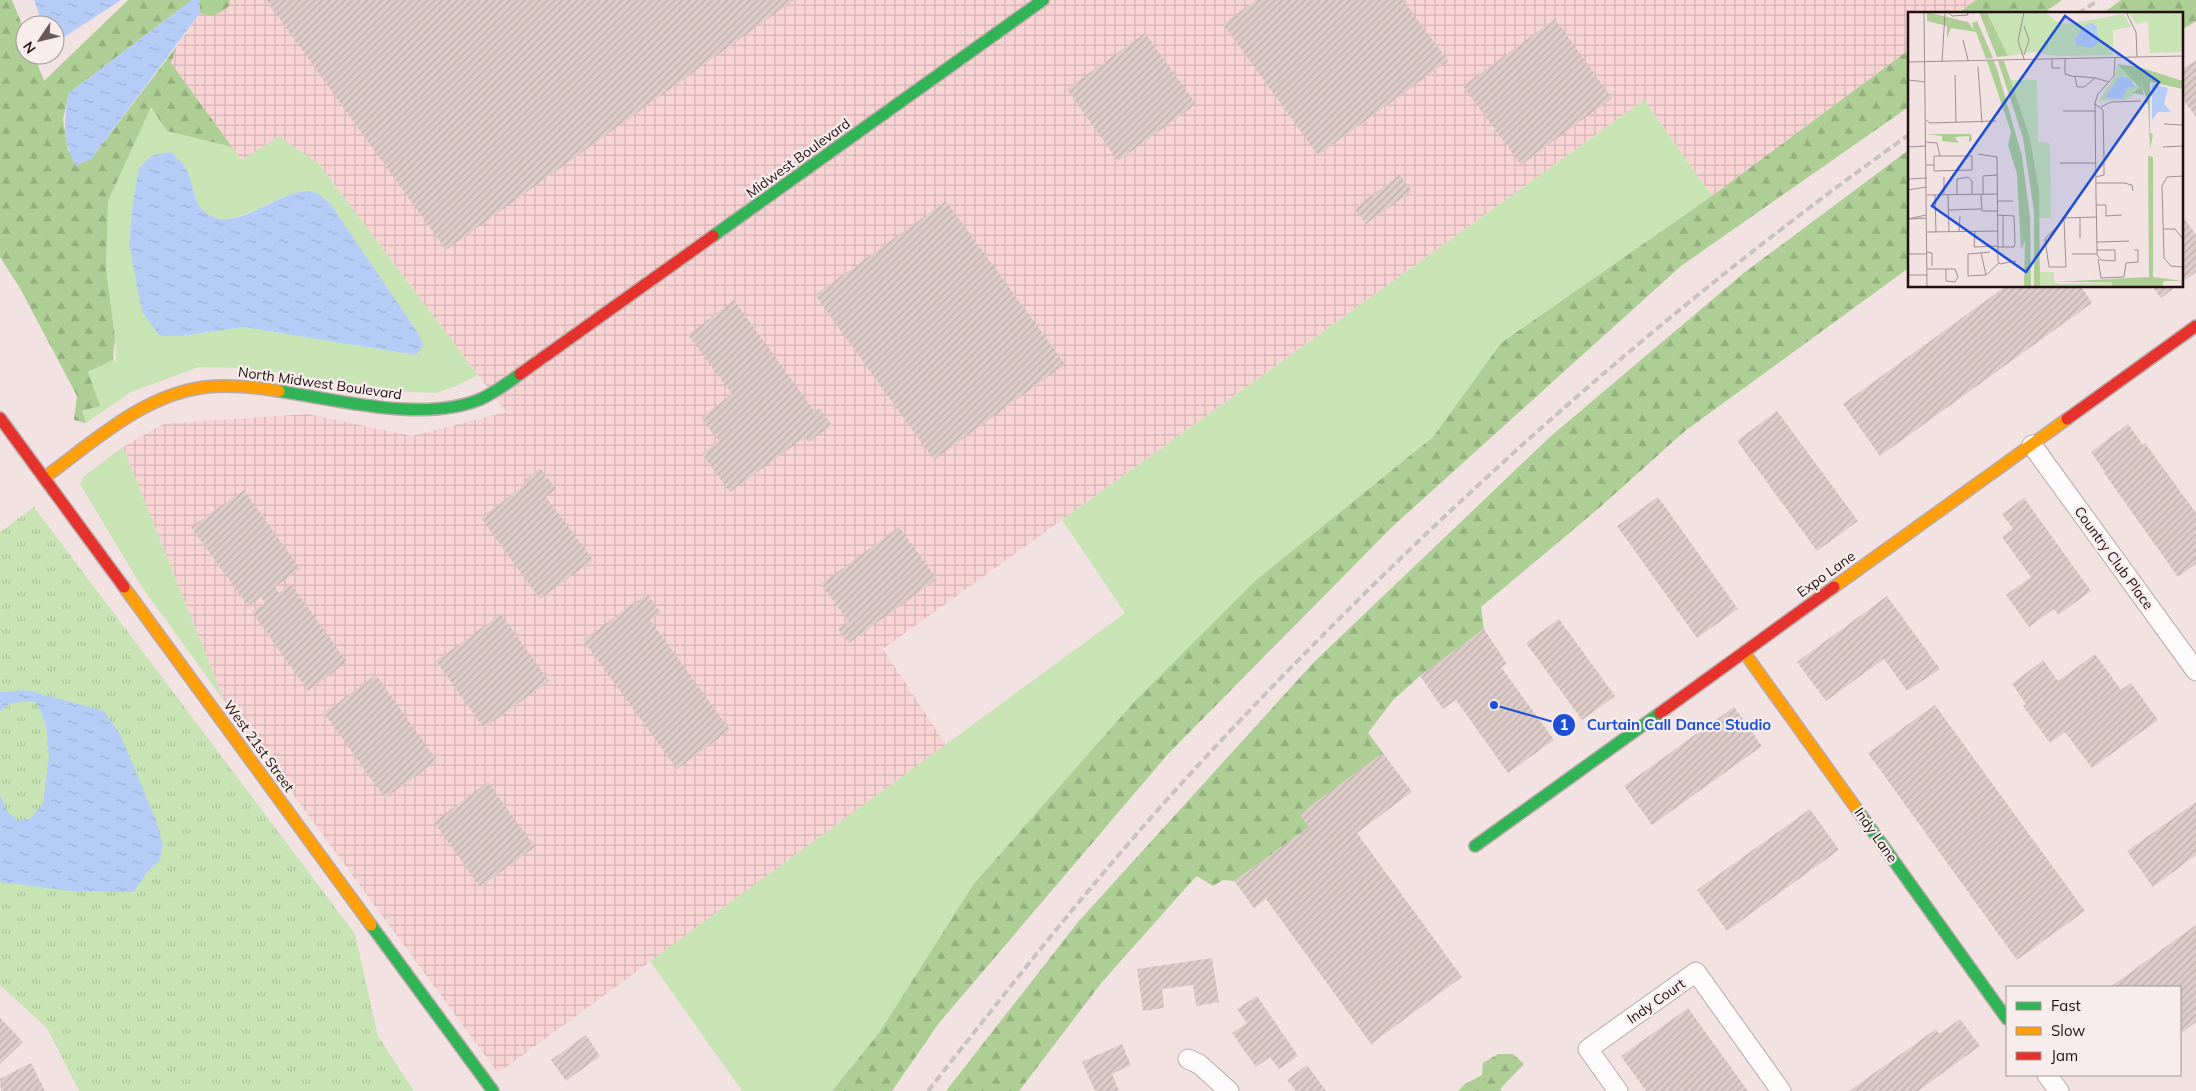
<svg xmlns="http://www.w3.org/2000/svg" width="2196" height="1091" font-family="Mulish,sans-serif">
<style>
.industrial{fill:url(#industrial-grid)}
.grass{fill:#c9e4b4;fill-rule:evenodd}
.forest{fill:url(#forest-firs)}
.park{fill:url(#park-tufts)}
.water{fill:url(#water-ripples)}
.building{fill:url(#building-hatch)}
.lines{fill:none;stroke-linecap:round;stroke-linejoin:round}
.street-casing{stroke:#baa9a9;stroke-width:21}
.fast-casing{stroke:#baa9a9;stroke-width:14}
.slow-casing{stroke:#baa9a9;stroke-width:14}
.jam-casing{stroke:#baa9a9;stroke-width:14}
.street{stroke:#fdfbfb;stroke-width:19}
.fast{stroke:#30b455;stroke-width:11}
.slow{stroke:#ff9f0a;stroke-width:11}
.jam{stroke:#e5322d;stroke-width:11}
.rail{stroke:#c8c3c3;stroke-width:4;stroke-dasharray:8 4;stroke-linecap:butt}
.labels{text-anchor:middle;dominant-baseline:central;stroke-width:4.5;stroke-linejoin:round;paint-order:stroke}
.street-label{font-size:14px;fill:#210f0f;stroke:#f8eded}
.inset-road{fill:none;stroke:#9f8e8e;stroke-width:1}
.view{fill:#1d4ed8;fill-opacity:0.15;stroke:#1d4ed8;stroke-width:2.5}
.inset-edge{fill:none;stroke:#210f0f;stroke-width:2.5}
.leader{fill:none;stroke:#1d4ed8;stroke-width:2}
.callout-dot{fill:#1d4ed8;stroke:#f8eded;stroke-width:2}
.mark-label{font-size:15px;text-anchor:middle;font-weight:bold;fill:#fff}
.callout-label{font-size:15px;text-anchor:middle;font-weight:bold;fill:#1d4ed8;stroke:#f8eded;stroke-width:4.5;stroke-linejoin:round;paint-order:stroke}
</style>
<defs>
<pattern id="industrial-grid" width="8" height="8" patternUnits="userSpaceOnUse" patternTransform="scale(1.25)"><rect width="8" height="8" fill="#f8d4d5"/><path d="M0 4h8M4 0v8" fill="none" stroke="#d4b5b6"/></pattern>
<pattern id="forest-firs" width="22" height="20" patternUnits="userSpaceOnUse" patternTransform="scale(1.25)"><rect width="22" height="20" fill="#adce95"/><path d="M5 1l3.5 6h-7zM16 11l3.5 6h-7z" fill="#95b07f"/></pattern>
<pattern id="park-tufts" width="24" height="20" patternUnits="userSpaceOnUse" patternTransform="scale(1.25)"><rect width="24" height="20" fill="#c9e4b4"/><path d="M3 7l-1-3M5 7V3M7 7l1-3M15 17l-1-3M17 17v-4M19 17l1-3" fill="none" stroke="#acc29a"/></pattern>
<pattern id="water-ripples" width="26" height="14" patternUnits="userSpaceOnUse" patternTransform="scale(1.25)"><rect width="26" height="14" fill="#b5cdf6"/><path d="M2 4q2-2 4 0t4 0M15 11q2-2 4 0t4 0" fill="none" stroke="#9bafd2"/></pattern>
<pattern id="building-hatch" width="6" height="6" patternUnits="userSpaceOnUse" patternTransform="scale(1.25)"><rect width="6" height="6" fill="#ddccc8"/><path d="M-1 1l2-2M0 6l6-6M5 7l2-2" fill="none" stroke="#bdaeab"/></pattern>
</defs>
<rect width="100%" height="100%" fill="#f3e2e2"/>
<polygon class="industrial" points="200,0 1976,0 1957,14 1910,14 1910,49 1712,196 1644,100 883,649 946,745 498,1073 225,702 123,447 163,424 308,414 412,436 506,412 319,164 242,161 232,147 171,63 177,46 200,13"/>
<g class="grass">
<polygon points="1644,100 1712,196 1501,343 1433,437 1255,581 1134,702 973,885 879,1033 832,1091 742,1091 650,961 1125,613 1062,520"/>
<path d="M151 106 167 131 232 147 242 160 279 136 319 164 478 375 456 386 436 393 408 392 247 368 199 367 131 392 86 423 82 411 99 406 88 372 113 360 116 363 115 337 106 269 108 201ZM171 152C176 157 183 163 186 169 195 185 192 206 211 216 240 231 286 184 314 192 319 194 325 200 330 203L420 336 416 355 244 327 181 336 129 243 133 202 139 168 152 155Z"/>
<polygon points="123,447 225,702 140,584 80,484 84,476"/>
</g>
<g class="forest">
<polygon points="0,0 12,0 25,32 25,55 34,55 44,81 128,0 192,0 69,93 63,119 68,151 91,159 177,46 171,63 232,147 167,131 151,107 108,201 106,269 115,337 113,360 88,372 100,406 82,411 86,423 74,420 77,396 21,290 0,257"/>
<path d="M200 0H230L229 6C220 14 213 18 200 13Z"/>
<polygon points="1976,0 2062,0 2042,14 1957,14"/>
<polygon points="2121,0 2196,0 2196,21 2182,30 2182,14 2102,14"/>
<polygon points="1910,49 1910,106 1681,266 1392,527 1168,754 939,1023 892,1091 832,1091 879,1033 973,885 1134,702 1255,581 1433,437 1501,343 1712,196"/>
<polygon points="1910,149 1910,267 1685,431 1599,508 1481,607 1484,629 1420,676 1393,700 1368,733 1383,753 1300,814 1309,827 1234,881 1223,880 1213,886 1197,876 1191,882 1102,982 1019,1091 946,1091 1078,922 1314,662 1551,436 1745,272"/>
<polygon points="1498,1054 1513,1054 1524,1064 1500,1089 1502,1091 1458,1091 1465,1084 1482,1075 1483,1063"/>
</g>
<polygon class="park" points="34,507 355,934 378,1036 414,1091 79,1091 47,1028 0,985 0,532"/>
<g class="water">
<polygon points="34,0 121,0 55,43 55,25 43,25"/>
<path d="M192 0H200V13L91 159 76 166C62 141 63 121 69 93Z"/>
<path d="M171 152C176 157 183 163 186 169 195 185 192 206 211 216 240 232 286 184 314 192 319 193 325 200 330 203L420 336 423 347 416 355 244 327 181 336H160L142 312 129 243 133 202 139 168 152 155Z"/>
<polygon points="27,690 104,711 120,734 156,820 163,845 160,860 147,872 134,892 72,891 0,882 0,795 7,811 18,821 30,819 43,803 49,757 46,726 40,709 35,701 11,703 0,711 0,692"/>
</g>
<g class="building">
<polygon points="266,0 794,0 446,250"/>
<polygon points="1256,0 1403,0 1448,61 1318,155 1223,24"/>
<polygon points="1555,19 1612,98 1521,165 1463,86"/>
<polygon points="1145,33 1196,104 1118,161 1067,89"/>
<polygon points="2196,60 2196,117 2182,98 2182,69"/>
<polygon points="1400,175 1412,191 1366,224 1354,208"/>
<polygon points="946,201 1065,364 934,460 815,295"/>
<polygon points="2182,215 2196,235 2196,272 2182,282"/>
<polygon points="2006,286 2081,286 2092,303 1880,456 1843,404"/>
<polygon points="2152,286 2177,286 2161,298"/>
<polygon points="734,300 814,411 819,408 832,425 809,442 805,437 730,492 702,454 719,441 701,418 732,394 688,335"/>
<polygon points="1777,411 1858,521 1817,551 1737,441"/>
<polygon points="2128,424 2143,445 2145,443 2196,513 2196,564 2178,577 2104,473 2105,472 2091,452"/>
<polygon points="540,468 556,489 546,497 593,560 540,599 481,518 527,483 525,480"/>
<polygon points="244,490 300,569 275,587 279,593 291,584 347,662 308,691 252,612 265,603 261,597 248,606 191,527"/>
<polygon points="1658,497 1738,609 1697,638 1617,526"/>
<polygon points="2024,498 2091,591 2058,615 2054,609 2029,627 2006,595 2031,577 2002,537 2013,529 2002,514"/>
<polygon points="899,527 937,579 849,643 838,629 849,622 821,584"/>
<polygon points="647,594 661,613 650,620 730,730 677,769 583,640"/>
<polygon points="1887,596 1940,669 1907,691 1884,659 1826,701 1797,662"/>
<polygon points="501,614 549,681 484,728 436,661"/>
<polygon points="1559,619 1615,696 1582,720 1526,643"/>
<polygon points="1484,629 1507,664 1501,667 1554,740 1508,773 1456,700 1443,709 1420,676"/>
<polygon points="2095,654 2121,690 2131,683 2158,720 2092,768 2065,732 2050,743 2023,706 2026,704 2012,684 2043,660 2058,681"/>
<polygon points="376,675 437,761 385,798 324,713"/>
<polygon points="1935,705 2085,911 2017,960 1868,753"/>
<polygon points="1734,707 1762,746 1652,825 1624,786"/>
<polygon points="1383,753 1412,792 1357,833 1462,977 1371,1044 1266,899 1254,908 1234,881 1309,827 1299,814"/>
<polygon points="488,782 535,847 480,887 434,822"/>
<polygon points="2196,802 2196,855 2153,887 2127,851"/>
<polygon points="1810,809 1839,850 1727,931 1697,890"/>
<polygon points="2196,925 2196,1022 2180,1034 2180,987 2110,987"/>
<polygon points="1212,958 1219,1002 1196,1006 1193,985 1162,989 1164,1008 1143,1011 1137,969"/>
<polygon points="1257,996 1298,1056 1279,1069 1270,1057 1256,1067 1232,1033 1247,1023 1237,1009"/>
<polygon points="1688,1008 1748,1091 1646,1091 1621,1056"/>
<polygon points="0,1018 23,1042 0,1064"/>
<polygon points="1960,1019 1980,1046 1918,1091 1849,1091 1936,1029 1939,1034"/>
<polygon points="586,1035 600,1056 566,1081 551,1060"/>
<polygon points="1122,1044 1131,1065 1112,1074 1119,1091 1095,1091 1082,1062"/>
<polygon points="31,1063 45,1091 1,1091 0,1079"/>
<polygon points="1307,1065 1326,1091 1296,1091 1287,1080"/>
</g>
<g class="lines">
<g class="street-casing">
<g id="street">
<polyline points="2032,445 2196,671"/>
<polyline points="1188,1059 1199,1064 1229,1091"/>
<polyline points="2047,1075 2059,1091"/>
<polyline points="1618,1091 1588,1049 1696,972 1781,1091"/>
</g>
</g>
<g class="fast-casing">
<g id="fast">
<polyline points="713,236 1043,0"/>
<path d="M279 391C340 400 423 423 481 399 495 392 508 383 520 374"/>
<polyline points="1856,808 2007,1019"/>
<polyline points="1475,846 1660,713"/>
<polyline points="371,925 493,1091"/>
</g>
</g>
<g class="slow-casing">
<g id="slow">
<path d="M44 478C93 442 144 394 206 387 231 384 255 387 279 391"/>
<polyline points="124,587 371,925"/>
<polyline points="1834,587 2067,419"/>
<polyline points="1744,652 1856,808"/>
</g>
</g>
<g class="jam-casing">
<g id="jam">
<polyline points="520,374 713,236"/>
<polyline points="0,418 124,587"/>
<polyline points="2067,419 2196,326"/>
<polyline points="1660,713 1834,587"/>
</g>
</g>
<use href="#street" class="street"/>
<use href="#fast" class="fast"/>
<use href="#slow" class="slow"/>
<use href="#jam" class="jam"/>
<g class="rail">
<polyline points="2078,14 2098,0"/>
<path d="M928 1091C994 1007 1059 924 1128 844 1196 765 1268 690 1341 617 1517 441 1707 278 1910 134"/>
</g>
</g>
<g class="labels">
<g class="street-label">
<text transform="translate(798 158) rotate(-36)">Midwest Boulevard</text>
<text transform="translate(320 383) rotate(8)">North Midwest Boulevard</text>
<text transform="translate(2114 558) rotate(54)">Country Club Place</text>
<text transform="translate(1826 574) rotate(-36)">Expo Lane</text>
<text transform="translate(259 746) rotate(54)">West 21st Street</text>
<text transform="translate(1876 835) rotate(55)">Indy Lane</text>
<text transform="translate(1656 1001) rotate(-35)">Indy Court</text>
</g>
</g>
<g transform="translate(1908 12)">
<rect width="275" height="275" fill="#f3e2e2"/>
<path d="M209 52 233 77 218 88 190 89 207 65ZM215 64 228 72 227 76 220 75 214 87 196 86ZM102 68H129L130 130 142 131 143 206H131V179L122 126ZM132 260H146V270L152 272 205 270 204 275H132Z" fill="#c9e4b4" fill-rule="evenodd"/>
<path d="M19 0 60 10 66 18 64 11 69 9 85 46 78 47 68 20 43 16 39 26V14L19 9ZM71 0H79L100 44 89 45ZM79 49H86L90 60 114 144 122 205 123 275H116L117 229 113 238 109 162 100 133 103 120ZM90 49H96L122 126 131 179 132 275H126V200L115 126ZM209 52 231 55 275 69V77L242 70V120L245 123 242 137 240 92 237 90 239 88 232 67 236 83 224 81 232 76ZM20 122H63L64 128 61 130V124L47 125 51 131 43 130 34 129V124ZM240 144 245 145V265L275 269H256L254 275H204V270H146L241 265Z" fill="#adce95"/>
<path d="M79 0H137L150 11 159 12 216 2 223 15 205 18V43L149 44 126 40 100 44ZM275 0V40L242 41 240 9 228 12 221 1Z" fill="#c9e4b4"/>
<path d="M184 11 189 15 190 31 183 36 168 33 167 26 179 12ZM212 64 222 67 228 76 220 75 214 87 196 86ZM244 72 260 76 256 92 263 100H250L244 108Z" fill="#b5cdf6"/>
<path class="inset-road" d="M16 0 19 275M40 0 44 4 60 3 59 0M116 0 110 29 116 47M218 0 228 20 229 45M116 14 121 28 116 43M55 28 60 48M157 46V62L167 65 169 75H176L187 66 201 70M144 47V56H152M34 49 37 2M0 50 275 44M70 55 74 111M47 63 48 111M166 64 187 66M0 68 17 70M187 92 195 98 196 147V163L188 165M193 95 203 90 233 89M155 99H187M18 108 22 111 88 109M256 112 275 113M18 130 29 131 32 144M0 135 18 134M255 135 275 134M70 142 89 145 90 249 92 252 108 249M152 151H188M18 153H26V159L64 158V144H26V153M275 164 259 165 254 174 256 246 263 254 275 255M36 165V182M0 167 19 166M188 171H216L224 173 225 179M0 178 18 175M27 182 28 220M40 182 41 220M49 182V167L60 165 64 169V182M73 182 74 199H89M75 182V164L89 163M19 183 89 182M89 189H105M188 193H198V204L214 203M40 198 73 197M89 203 106 204 107 231 106 235H90M95 203V235M154 206 189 205M172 206V226M0 207 18 203M1 207 19 206M156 208 158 255H141L137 227 157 206M255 217H267L275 227M67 219 66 235 90 234M19 220 90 219M51 220 52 204M189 230 221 229M189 238H207V249L193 248 189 243V238L188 183 187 91 190 82 206 64 207 45M19 240 24 241V254M82 240 60 242V264L78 263 91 251M73 241 78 263M0 242H18M164 242H189M190 247 193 266 216 265 218 251 230 250V238H226M19 257H47L50 265 47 270 38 269V257M0 263H19"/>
<path class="view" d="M157 4 251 70 118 260 24 194Z"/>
<rect width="275" height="275" class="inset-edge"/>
</g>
<path class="leader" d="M1494 705L1564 725"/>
<g class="callout-dot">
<circle cx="1494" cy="705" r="5"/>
<circle cx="1564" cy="725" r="12"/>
</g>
<g class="mark-label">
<text x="1564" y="730">1</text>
</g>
<g class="callout-label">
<text x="1679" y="730">Curtain Call Dance Studio</text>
</g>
<rect x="2006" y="986" width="175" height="90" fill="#f8eded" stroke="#a29494"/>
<rect x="2016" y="1002" width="25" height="8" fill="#30b455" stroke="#a29494"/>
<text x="2051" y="1011" font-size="15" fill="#210f0f">Fast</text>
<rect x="2016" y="1027" width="25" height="8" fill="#ff9f0a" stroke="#a29494"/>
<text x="2051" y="1036" font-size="15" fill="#210f0f">Slow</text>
<rect x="2016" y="1052" width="25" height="8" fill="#e5322d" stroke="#a29494"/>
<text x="2051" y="1061" font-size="15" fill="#210f0f">Jam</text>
<g transform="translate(40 40) rotate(235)"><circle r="24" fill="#f8eded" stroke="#a29494"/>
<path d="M0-4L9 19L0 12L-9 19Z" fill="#6a5959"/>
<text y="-8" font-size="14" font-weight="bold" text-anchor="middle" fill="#210f0f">N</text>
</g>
</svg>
